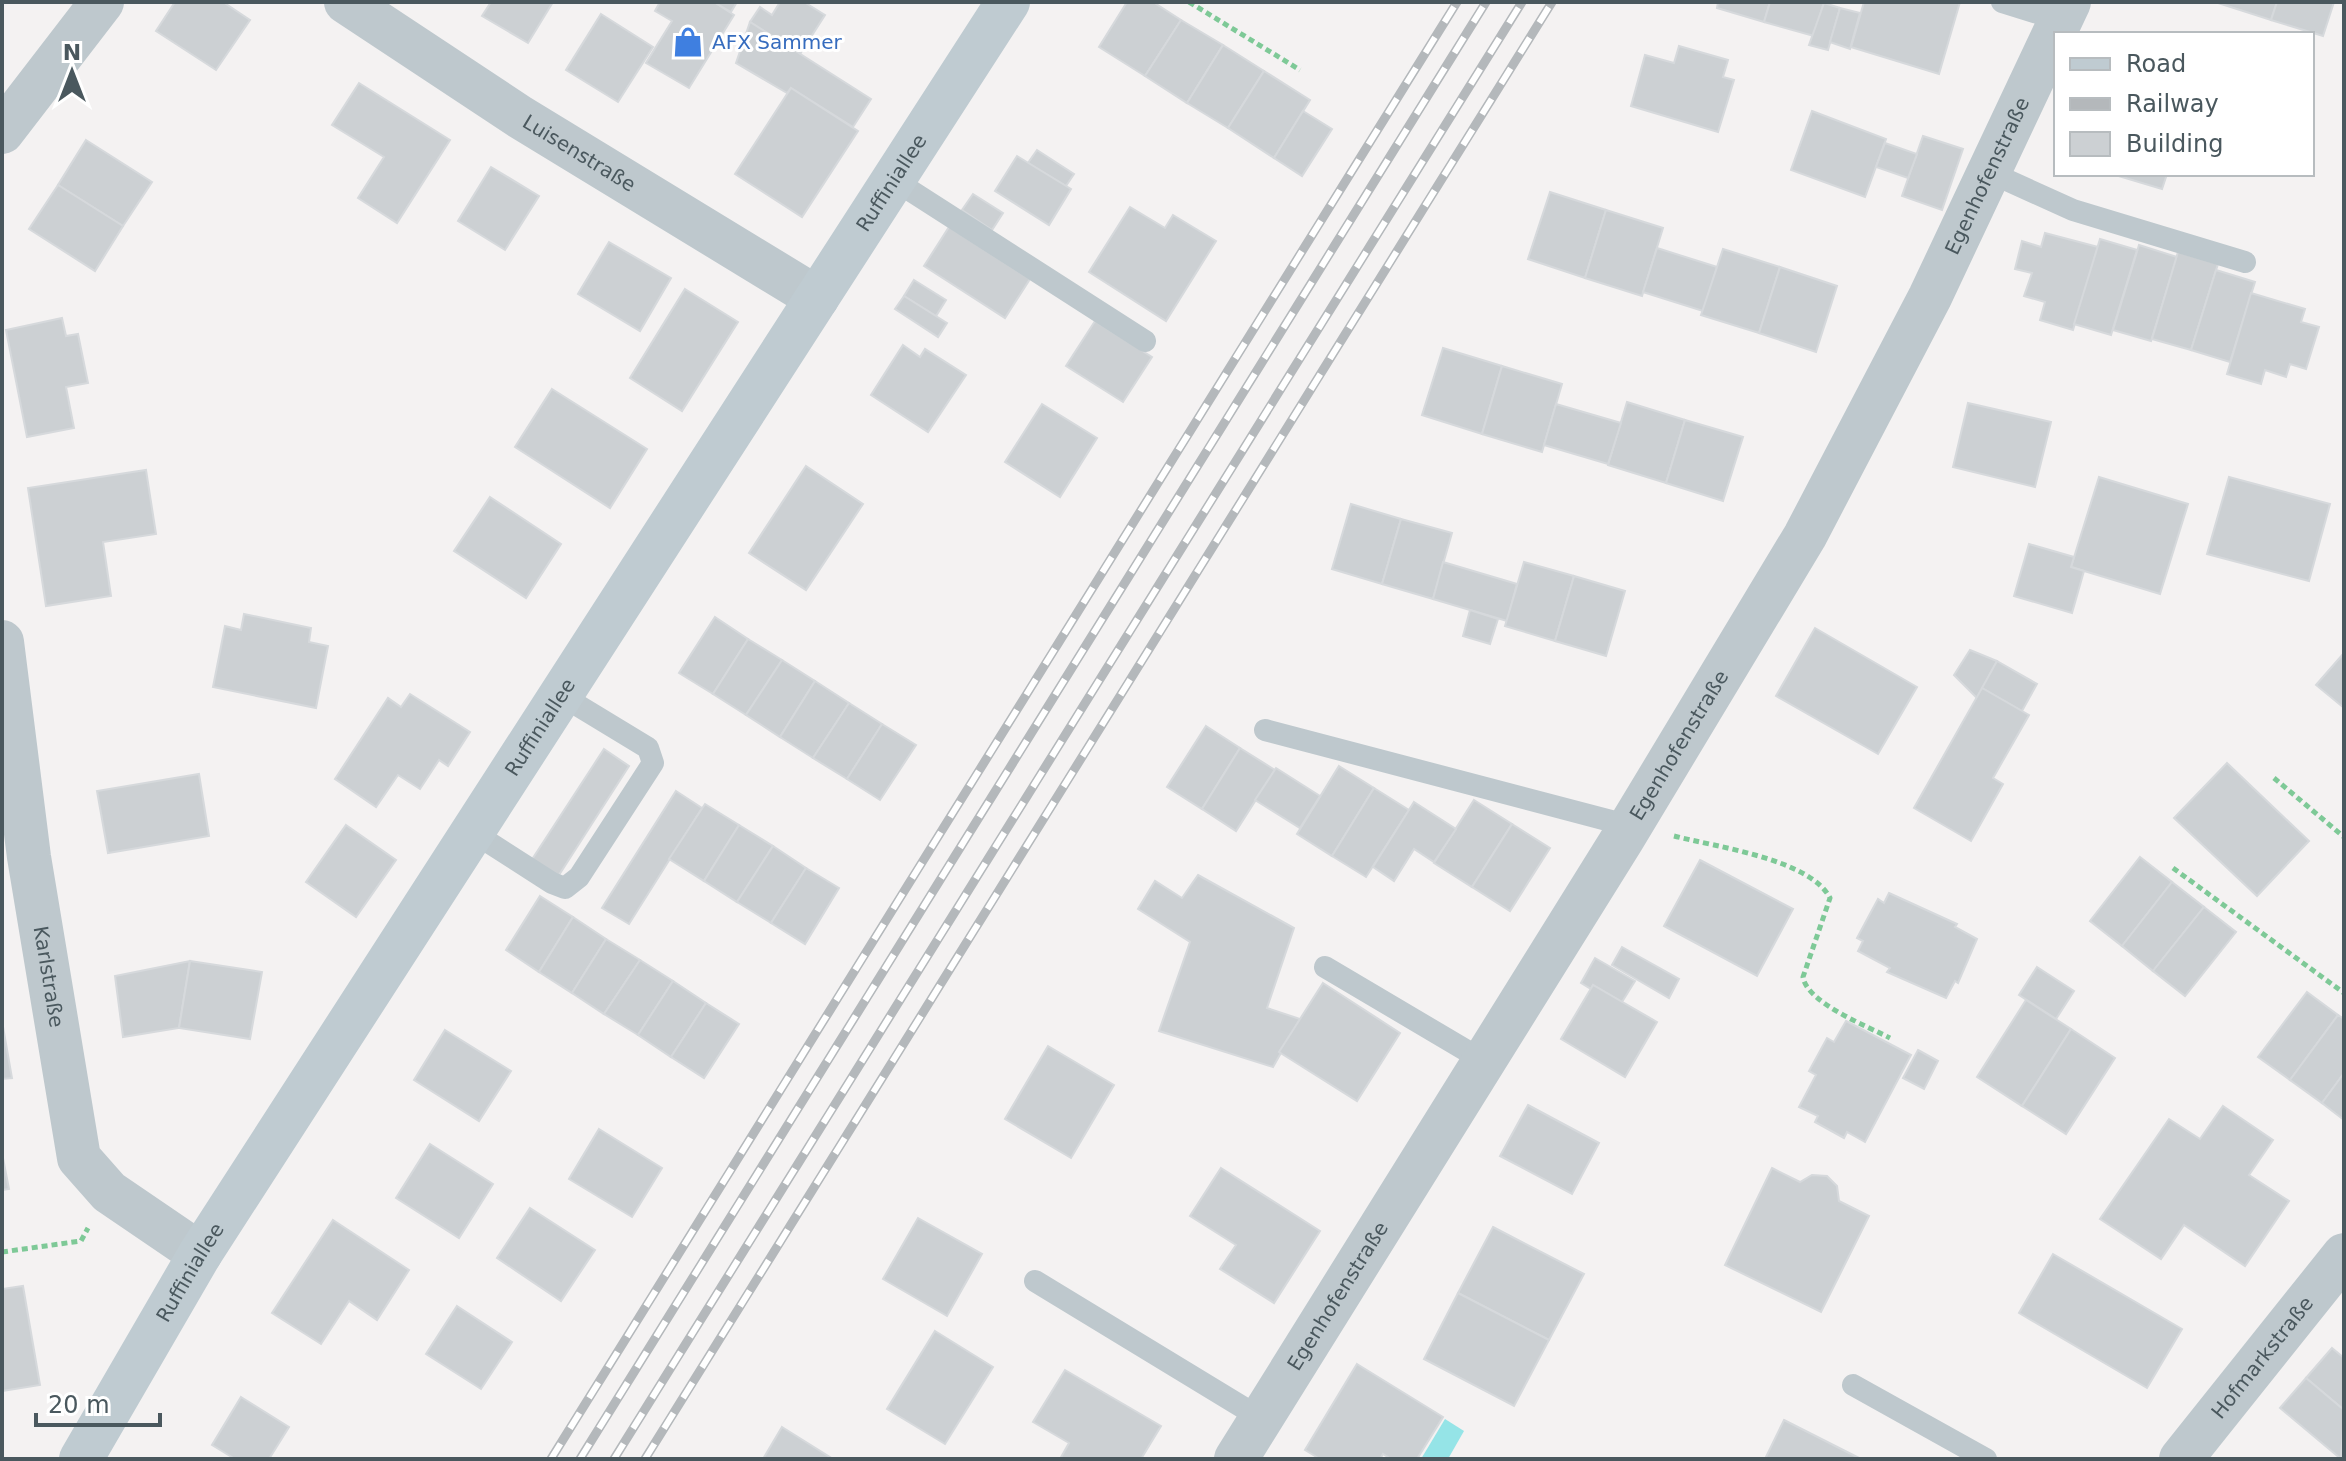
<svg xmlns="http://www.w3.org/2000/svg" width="2346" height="1461" font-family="'DejaVu Sans',sans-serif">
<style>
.water{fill:#95e4e7}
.building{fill:#ccd0d3;stroke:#d6d9dc;stroke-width:2}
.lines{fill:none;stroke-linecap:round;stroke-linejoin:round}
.path{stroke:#7ec997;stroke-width:5;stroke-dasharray:6 4;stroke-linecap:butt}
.lane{stroke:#bec8cd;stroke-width:22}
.street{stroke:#bec8cd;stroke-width:44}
.secondary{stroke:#bfcbd1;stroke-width:44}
.rail-casing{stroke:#b4b8bb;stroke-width:9}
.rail{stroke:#fff;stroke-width:6;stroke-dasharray:18;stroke-linecap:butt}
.labels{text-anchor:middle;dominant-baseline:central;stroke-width:6;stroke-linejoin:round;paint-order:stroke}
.shop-label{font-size:20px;fill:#366cbe;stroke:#fff;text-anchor:start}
.street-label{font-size:20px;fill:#4a585e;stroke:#fff}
</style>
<rect width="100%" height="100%" fill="#f4f2f2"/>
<polygon class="water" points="1445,1419 1464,1431 1448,1459 1421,1459"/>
<g class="building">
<polygon points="175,2 223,2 250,20 216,70 156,31"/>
<polygon points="491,2 553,2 528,43 482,16"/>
<polygon points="660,2 714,2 734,15 689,88 646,63 672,21 655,11"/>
<polygon points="714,2 737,2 731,12"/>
<polygon points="780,2 804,2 825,15 800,54 750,22 760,7 772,15"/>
<polygon points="1127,2 1153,2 1181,20 1145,76 1099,47"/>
<polygon points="1718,2 1770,2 1764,22 1717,8"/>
<polygon points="1770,2 1824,2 1814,36 1764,22"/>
<polygon points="1864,2 1960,2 1939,74 1851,47"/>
<polygon points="2215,2 2277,2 2271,20"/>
<polygon points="2277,2 2334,2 2323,36 2271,20"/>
<polygon points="1824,3 1840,8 1828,50 1809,45"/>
<polygon points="1840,8 1860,13 1850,49 1830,42"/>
<polygon points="601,14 653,47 618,102 566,70"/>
<polygon points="1181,20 1223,45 1187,103 1145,76"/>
<polygon points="750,22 871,99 853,127 791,88 787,93 736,63"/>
<polygon points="1223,45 1264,71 1228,128 1187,103"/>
<polygon points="1679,46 1728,60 1723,77 1734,80 1718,132 1631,106 1645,55 1674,63"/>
<polygon points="1264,71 1310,100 1274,158 1228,128"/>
<polygon points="359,83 450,140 397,223 358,198 384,157 332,125"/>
<polygon points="791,88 858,131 802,217 735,174"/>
<polygon points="1303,111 1332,129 1302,176 1274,158"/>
<polygon points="1812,111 1886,139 1865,197 1791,170"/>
<polygon points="1923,136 1963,149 1942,210 1902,196"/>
<polygon points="86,140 152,182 123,226 58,185"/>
<polygon points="1885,143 1917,154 1908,178 1876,167"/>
<polygon points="1037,150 1074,174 1066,186 1028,163"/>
<polygon points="1017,156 1071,189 1049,225 995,191"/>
<polygon points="491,167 539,196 505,250 458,221"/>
<polygon points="2112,174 2167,174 2162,189"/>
<polygon points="58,185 123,226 95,271 29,229"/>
<polygon points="1550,192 1606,210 1585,278 1528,259"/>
<polygon points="973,194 1003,213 992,230 962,210"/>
<polygon points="1130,207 1165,228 1173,215 1216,241 1166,321 1089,272"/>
<polygon points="1606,210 1663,228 1642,296 1585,278"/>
<polygon points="949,227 1030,279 1005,318 924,266"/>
<polygon points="2045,233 2098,247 2073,330 2040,320 2045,302 2024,296 2032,273 2015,269 2022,241 2041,247"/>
<polygon points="2100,239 2137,250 2111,335 2074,324"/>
<polygon points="609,242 671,278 640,331 578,294"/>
<polygon points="2139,245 2177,257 2151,341 2113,330"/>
<polygon points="1657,248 1717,267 1703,311 1643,292"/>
<polygon points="1723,249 1780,267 1759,333 1701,315"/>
<polygon points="2178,252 2218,264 2191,350 2152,339"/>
<polygon points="1780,267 1837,286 1816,352 1759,333"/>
<polygon points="2216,270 2255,282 2230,362 2191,350"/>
<polygon points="914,280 946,300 936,316 904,296"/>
<polygon points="685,289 738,322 682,411 630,378"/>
<polygon points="2251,293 2305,309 2301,322 2319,327 2306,369 2290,364 2286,377 2265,370 2261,384 2227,374"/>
<polygon points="904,296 947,323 938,337 895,309"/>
<polygon points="62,318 66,336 78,334 88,383 66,387 74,428 27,437 6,330"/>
<polygon points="1095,321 1152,357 1123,402 1066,366"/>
<polygon points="903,345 920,357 925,349 966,375 928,432 871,395"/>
<polygon points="1443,348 1502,366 1482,434 1422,415"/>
<polygon points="1502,366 1562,384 1542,452 1482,434"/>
<polygon points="552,389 647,449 610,508 515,447"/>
<polygon points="1627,402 1685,420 1666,483 1608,465"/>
<polygon points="1968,403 2051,422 2035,487 1953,467"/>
<polygon points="1042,404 1097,438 1060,497 1005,462"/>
<polygon points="1556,404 1621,423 1608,464 1544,445"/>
<polygon points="1685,420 1743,437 1723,501 1666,483"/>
<polygon points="806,466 863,504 806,590 749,553"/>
<polygon points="146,470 156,534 103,542 111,596 46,606 28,488"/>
<polygon points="2099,477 2188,504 2160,594 2071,567"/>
<polygon points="2229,477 2330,504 2309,581 2207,554"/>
<polygon points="490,497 561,544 526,598 454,551"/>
<polygon points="1351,504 1401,519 1382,584 1332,569"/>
<polygon points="1401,519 1452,533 1433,599 1382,584"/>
<polygon points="2029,544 2074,557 2071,567 2084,571 2072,613 2014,596"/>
<polygon points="1443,562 1517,584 1507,621 1433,599"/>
<polygon points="1524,562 1574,576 1555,641 1505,626"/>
<polygon points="1574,576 1625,591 1606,656 1555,641"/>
<polygon points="1470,610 1498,619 1490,644 1463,636"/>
<polygon points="244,614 311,628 309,642 328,646 316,708 213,687 225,626 241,630"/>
<polygon points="715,617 748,639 713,694 679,673"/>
<polygon points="1815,628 1917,687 1878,754 1776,696"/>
<polygon points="748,639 782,660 746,715 713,694"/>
<polygon points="1970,650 1997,661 1977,698 1954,675"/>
<polygon points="2344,653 2344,708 2316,685"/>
<polygon points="782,660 815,681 780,737 746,715"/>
<polygon points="1997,661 2037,684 2022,711 1982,688"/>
<polygon points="815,681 849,703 813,758 780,737"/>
<polygon points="1982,688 2029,715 1993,778 2003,784 1971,841 1914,808"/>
<polygon points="410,694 470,732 448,766 439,760 420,789 398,775 376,807 335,779 388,698 401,707"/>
<polygon points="849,703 882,724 847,779 813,758"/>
<polygon points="882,724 916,745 880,800 847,779"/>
<polygon points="1206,726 1240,748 1202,809 1167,787"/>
<polygon points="1240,748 1275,770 1236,831 1202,809"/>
<polygon points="604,749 629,766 557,878 531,861"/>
<polygon points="2227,763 2309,841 2257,896 2174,818"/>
<polygon points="1339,766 1374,788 1332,856 1297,834"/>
<polygon points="1276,768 1320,796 1300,828 1255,800"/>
<polygon points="199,774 209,836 108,853 97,791"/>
<polygon points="1374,788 1409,810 1366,877 1332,856"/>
<polygon points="676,791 702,808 629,924 602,908"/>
<polygon points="1474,800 1512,824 1472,887 1434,863"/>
<polygon points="1414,802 1456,829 1434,862 1414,849 1394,881 1373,867"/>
<polygon points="705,804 739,825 704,881 669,859"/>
<polygon points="1512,824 1550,848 1510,911 1472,887"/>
<polygon points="346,825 396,860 356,917 306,882"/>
<polygon points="739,825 773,846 737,902 704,881"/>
<polygon points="773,846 806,868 771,923 737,902"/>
<polygon points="2140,857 2172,882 2122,946 2090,921"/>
<polygon points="1700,860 1793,909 1757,976 1664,926"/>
<polygon points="806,868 839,888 805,944 771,923"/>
<polygon points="1198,875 1294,928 1267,1008 1300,1019 1273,1067 1159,1031 1190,942 1138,909 1155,881 1182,898"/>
<polygon points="2172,882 2204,907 2153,971 2122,946"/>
<polygon points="1889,893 1957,924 1955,927 1977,939 1958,983 1955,981 1946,998 1887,972 1890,968 1858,951 1863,941 1857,938 1878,899 1884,903"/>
<polygon points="540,896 573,917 539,972 506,950"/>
<polygon points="2204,907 2236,932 2185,996 2153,971"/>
<polygon points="573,917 606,939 572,993 539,972"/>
<polygon points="606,939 640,960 604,1014 572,993"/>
<polygon points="1622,947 1679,979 1669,998 1612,965"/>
<polygon points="1595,958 1635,981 1622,1002 1593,985 1591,989 1581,983"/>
<polygon points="640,960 673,981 638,1035 604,1014"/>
<polygon points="190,961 179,1028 123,1037 115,976"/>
<polygon points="190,961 262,972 250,1039 179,1028"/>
<polygon points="2037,967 2074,991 2056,1019 2019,995"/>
<polygon points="673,981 706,1003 671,1057 638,1035"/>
<polygon points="1323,983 1400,1033 1357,1101 1279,1052"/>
<polygon points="1593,985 1657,1022 1625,1077 1561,1039"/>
<polygon points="2307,992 2338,1015 2290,1080 2258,1057"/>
<polygon points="2026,1000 2071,1029 2022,1106 1977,1077"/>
<polygon points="706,1003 739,1024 704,1078 671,1057"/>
<polygon points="2338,1015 2344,1019 2344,1073 2322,1103 2290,1080"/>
<polygon points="2,1021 12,1078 2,1079"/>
<polygon points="1846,1021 1911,1055 1865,1142 1847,1132 1844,1138 1815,1122 1818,1116 1799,1107 1816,1075 1809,1071 1827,1038 1834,1042"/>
<polygon points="2071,1029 2115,1058 2066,1134 2022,1106"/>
<polygon points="445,1030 511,1071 479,1121 414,1080"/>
<polygon points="1048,1046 1114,1085 1071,1158 1005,1119"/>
<polygon points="1918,1050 1938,1061 1924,1089 1903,1078"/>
<polygon points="2344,1073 2344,1120 2322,1103"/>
<polygon points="1528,1105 1599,1143 1572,1194 1500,1156"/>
<polygon points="2223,1106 2273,1140 2249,1175 2289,1201 2245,1266 2184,1225 2161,1259 2100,1219 2169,1119 2200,1139"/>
<polygon points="599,1129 662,1168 632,1217 569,1179"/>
<polygon points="430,1144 493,1184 459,1238 396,1198"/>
<polygon points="2,1153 9,1189 2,1190"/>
<polygon points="1221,1168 1320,1231 1274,1303 1220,1269 1236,1245 1190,1216"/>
<polygon points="1772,1168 1800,1182 1812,1175 1827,1176 1837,1186 1839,1201 1869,1216 1821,1312 1725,1265"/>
<polygon points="530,1208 595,1250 561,1301 497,1258"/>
<polygon points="918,1218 982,1254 947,1316 883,1279"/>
<polygon points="333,1220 409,1270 377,1320 349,1301 321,1344 272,1313"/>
<polygon points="1493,1227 1584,1274 1549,1340 1458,1293"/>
<polygon points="2053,1254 2182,1329 2147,1388 2019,1313"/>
<polygon points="23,1286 40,1385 2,1391 2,1289"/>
<polygon points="1458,1293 1549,1340 1514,1406 1424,1359"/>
<polygon points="457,1306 512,1342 481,1389 426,1354"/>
<polygon points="935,1331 993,1367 945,1444 887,1409"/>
<polygon points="2332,1348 2344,1358 2344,1410 2306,1378"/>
<polygon points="1357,1364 1443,1417 1417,1459 1391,1459 1383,1454 1380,1459 1320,1459 1305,1450"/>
<polygon points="1065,1370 1161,1426 1141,1459 1060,1459 1069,1443 1033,1422"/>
<polygon points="2306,1378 2344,1410 2341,1459 2280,1408"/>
<polygon points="241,1397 289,1427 269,1459 235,1459 212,1445"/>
<polygon points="1784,1420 1861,1459 1765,1459"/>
<polygon points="782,1427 833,1459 763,1459"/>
</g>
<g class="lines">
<g class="path">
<polyline points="1189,2 1300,70"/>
<polyline points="2274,778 2344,837"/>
<path d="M1674 836C1716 847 1810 859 1830 898L1803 977C1807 1003 1867 1026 1890 1038"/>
<polyline points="2173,868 2344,993"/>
<polyline points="2,1252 81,1241 88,1228"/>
</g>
<g class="lane">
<polyline points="2002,2 2060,20"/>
<polyline points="1989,172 2073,210 2245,262"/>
<polyline points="894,180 1145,341"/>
<polyline points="1265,730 1630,826"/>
<polyline points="471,831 552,883 565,888 579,877 653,763 648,748 559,694"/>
<polyline points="1325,967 1484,1061"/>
<polyline points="1035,1281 1262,1419"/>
<polyline points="1853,1385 1986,1459"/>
</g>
<g class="street">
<path id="s1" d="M346 2 520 117 817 298"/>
<polyline points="2,132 102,2"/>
<path id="s2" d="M2 642 29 857 79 1158 109 1192 200 1254"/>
<path id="s3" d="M1236 1459 1623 838 1805 536 1930 297 2069 2"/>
<path id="s4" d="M2181 1459 2344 1255"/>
</g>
<path class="secondary" id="s5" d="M81 1459 200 1254 1008 2"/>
<g class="rail-casing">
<g id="rail">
<polyline points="551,1459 1457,2"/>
<polyline points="580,1459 1486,2"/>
<polyline points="614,1459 1522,2"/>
<polyline points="645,1459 1552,2"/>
</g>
</g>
<use href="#rail" class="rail"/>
</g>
<defs>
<g id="shop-bare" transform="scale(2.4)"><path d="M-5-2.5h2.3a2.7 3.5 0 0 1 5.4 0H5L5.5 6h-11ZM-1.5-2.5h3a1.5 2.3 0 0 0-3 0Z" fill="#3f7fe0" stroke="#fff" stroke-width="2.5" paint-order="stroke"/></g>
</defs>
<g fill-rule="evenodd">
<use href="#shop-bare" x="688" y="42"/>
</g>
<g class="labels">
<g class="shop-label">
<text x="712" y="42">AFX Sammer</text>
</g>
<g class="street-label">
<text stroke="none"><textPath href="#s1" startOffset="278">Luisenstraße</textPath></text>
<text stroke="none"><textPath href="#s3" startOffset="1488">Egenhofenstraße</textPath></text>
<text stroke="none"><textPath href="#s5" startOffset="1512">Ruffiniallee</textPath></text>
<text stroke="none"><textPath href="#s5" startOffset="864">Ruffiniallee</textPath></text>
<text stroke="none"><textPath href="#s3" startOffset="840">Egenhofenstraße</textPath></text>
<text stroke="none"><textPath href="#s2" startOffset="338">Karlstraße</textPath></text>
<text stroke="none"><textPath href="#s5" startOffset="216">Ruffiniallee</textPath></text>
<text stroke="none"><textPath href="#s3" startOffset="192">Egenhofenstraße</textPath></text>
<text stroke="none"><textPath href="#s4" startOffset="130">Hofmarkstraße</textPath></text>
</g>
</g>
<rect width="2346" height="1461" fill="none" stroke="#4a585e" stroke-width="8"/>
<rect x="2054" y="32" width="260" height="144" fill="#ffffff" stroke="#b7bcbf" stroke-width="2"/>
<rect x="2070" y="58" width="40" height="12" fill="#bfcbd1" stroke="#b7bcbf" stroke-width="2"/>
<text x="2126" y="72" font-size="24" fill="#4a585e">Road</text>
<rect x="2070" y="98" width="40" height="12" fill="#b4b8bb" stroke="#b7bcbf" stroke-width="2"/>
<text x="2126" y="112" font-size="24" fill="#4a585e">Railway</text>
<rect x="2070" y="132" width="40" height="24" fill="#ccd0d3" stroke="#b7bcbf" stroke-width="2"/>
<text x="2126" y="152" font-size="24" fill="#4a585e">Building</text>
<g transform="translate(72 72)" stroke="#ffffff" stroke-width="6" paint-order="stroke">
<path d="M0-6L14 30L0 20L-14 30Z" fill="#4a585e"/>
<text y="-12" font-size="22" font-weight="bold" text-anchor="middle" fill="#4a585e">N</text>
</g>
<path d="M36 1413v12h124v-12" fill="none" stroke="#4a585e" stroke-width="4"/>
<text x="48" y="1413" font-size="24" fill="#4a585e" stroke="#ffffff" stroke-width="6" paint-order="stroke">20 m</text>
</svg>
